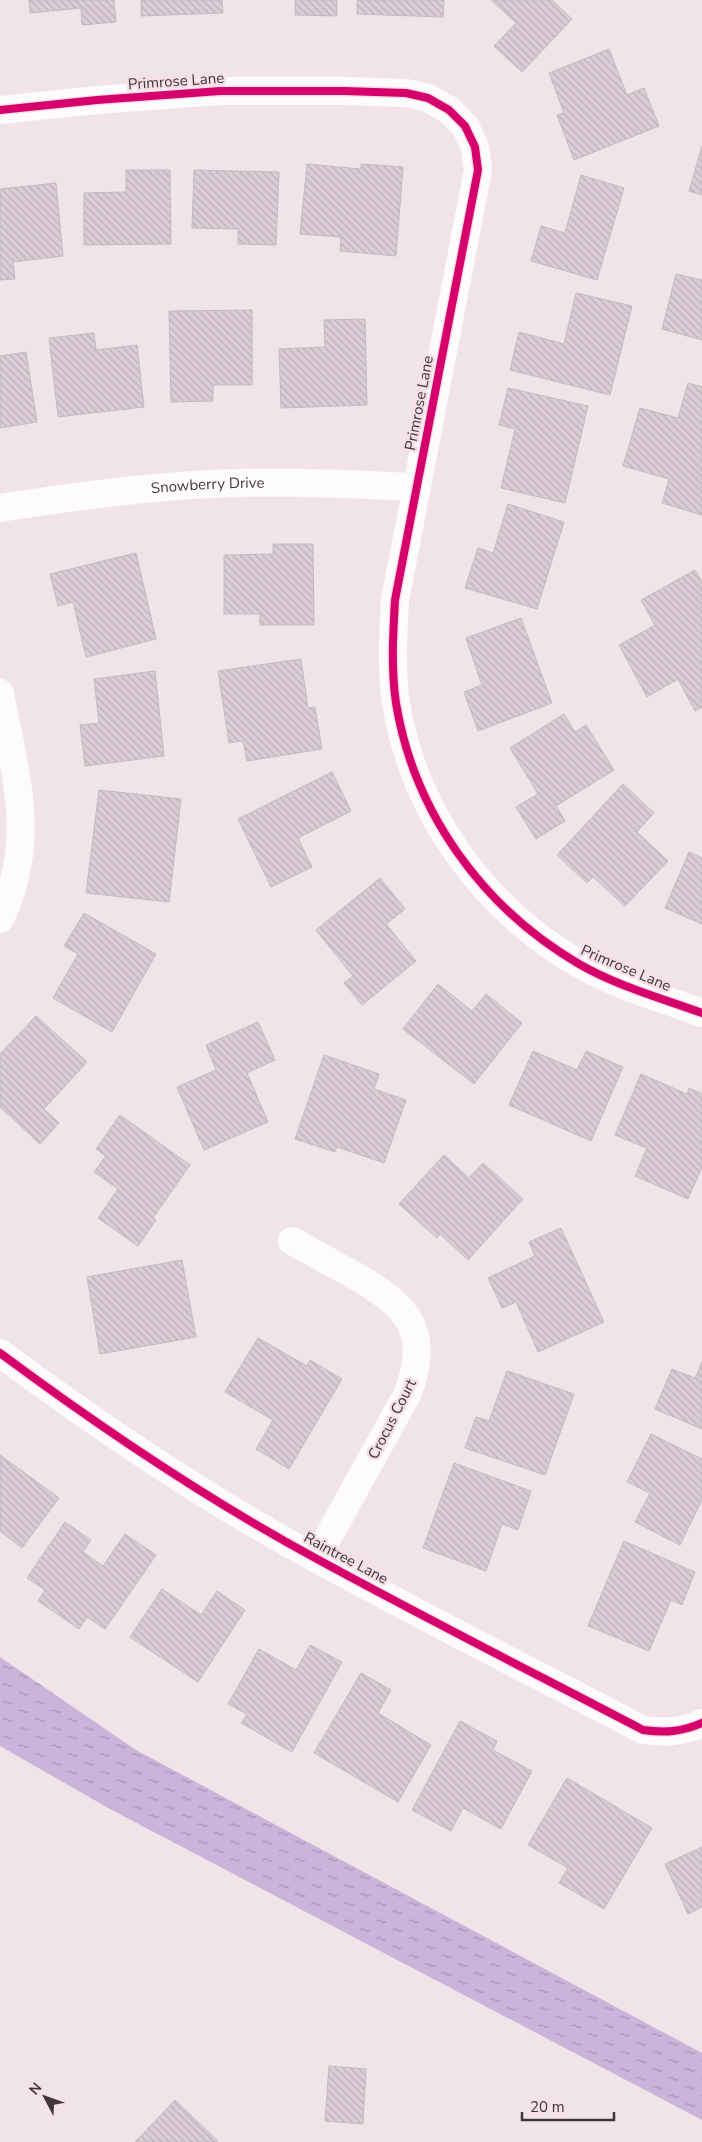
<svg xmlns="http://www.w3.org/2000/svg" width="702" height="2142" font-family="'Nunito Sans',sans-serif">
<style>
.water{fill:url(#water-ripples)}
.building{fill:url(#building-back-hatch);stroke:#c3babf}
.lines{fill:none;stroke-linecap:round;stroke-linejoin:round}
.minor{stroke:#fdfbfc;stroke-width:28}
.cycleway-casing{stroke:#f6dfe6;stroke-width:11}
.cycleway{stroke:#d6006c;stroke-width:8}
.labels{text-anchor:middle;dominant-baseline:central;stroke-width:5;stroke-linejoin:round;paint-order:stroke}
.street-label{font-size:15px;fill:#403739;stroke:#f6dfe6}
</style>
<defs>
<pattern id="water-ripples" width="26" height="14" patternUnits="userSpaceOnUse" patternTransform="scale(1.25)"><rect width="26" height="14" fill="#cab4da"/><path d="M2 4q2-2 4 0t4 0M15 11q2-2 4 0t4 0" fill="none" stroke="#a593b2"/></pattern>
<pattern id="building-back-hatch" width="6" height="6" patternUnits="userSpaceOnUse" patternTransform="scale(1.25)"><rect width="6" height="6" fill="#dbccd5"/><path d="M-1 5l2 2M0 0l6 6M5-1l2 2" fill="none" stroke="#bdb0b8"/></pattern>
</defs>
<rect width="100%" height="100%" fill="#f1e4e8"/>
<polygon class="water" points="0,1657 136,1750 702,2053 702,2120 110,1809 0,1746"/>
<g class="building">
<polygon points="29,0 114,0 116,22 82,25 81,8 30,13"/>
<polygon points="141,0 222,0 223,13 141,16"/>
<polygon points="295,0 337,0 337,16 295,15"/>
<polygon points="357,0 444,0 443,17 357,14"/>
<polygon points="491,0 552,0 572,19 522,72 494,46 516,23"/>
<polygon points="609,49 627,95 644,88 659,126 574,160 557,115 564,113 549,73"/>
<polygon points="702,146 702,195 689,191"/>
<polygon points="307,164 361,169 361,164 403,167 396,256 340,251 341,237 300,234"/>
<polygon points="126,170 170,170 171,244 84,245 84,193 126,192"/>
<polygon points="194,170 279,172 276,245 238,244 238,229 192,228"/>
<polygon points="581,175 624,188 597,280 531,261 541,226 565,233"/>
<polygon points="56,183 63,256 13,262 15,279 0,280 0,189"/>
<polygon points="676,274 702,280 702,340 662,329"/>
<polygon points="576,293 632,306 610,395 510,370 519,332 564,344"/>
<polygon points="252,310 252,385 213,385 213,401 171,402 169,311"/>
<polygon points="365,319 367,405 281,408 279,349 325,347 324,320"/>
<polygon points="94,333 96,350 137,345 144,407 58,417 49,338"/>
<polygon points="26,352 37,422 0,428 0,356"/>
<polygon points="688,383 702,387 702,515 662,503 669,479 623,466 640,408 678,418"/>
<polygon points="508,388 588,406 565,503 501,488 515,429 499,425"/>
<polygon points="508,504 564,522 537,609 465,588 478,548 493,553"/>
<polygon points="273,544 313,544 314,625 260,625 260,614 224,614 224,555 273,554"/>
<polygon points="136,553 156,639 86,657 73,602 58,606 50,574"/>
<polygon points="695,570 702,582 702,707 695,711 678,679 647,697 619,645 655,625 641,600"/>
<polygon points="521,618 552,703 478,731 464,692 482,685 466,638"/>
<polygon points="301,659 308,708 315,707 322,749 247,761 243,741 229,743 218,671"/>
<polygon points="155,671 164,756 85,766 80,725 99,723 94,679"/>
<polygon points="564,714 575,732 586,725 614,770 556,806 565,821 536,839 516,807 538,794 510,748"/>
<polygon points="332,772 351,811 298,838 312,867 271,887 238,819"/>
<polygon points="623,784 654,813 637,832 668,861 625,906 593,877 587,883 557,855"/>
<polygon points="99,790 181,799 169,902 86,893"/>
<polygon points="689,852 702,858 702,924 665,908"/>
<polygon points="380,878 405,909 386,924 416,961 362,1005 344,983 353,976 316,930"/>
<polygon points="84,913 156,954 112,1032 53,998 78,954 64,946"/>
<polygon points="438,984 472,1011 486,994 522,1023 474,1084 403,1029"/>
<polygon points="36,1016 87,1062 44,1109 59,1123 40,1144 0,1107 0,1054"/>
<polygon points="258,1022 275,1060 247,1073 268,1122 204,1150 177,1087 216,1070 206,1045"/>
<polygon points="533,1051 577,1070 586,1051 623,1067 591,1141 509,1105"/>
<polygon points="324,1055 379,1074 374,1089 406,1100 384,1163 337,1147 335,1152 295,1139"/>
<polygon points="641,1074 687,1094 689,1088 702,1094 702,1167 688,1199 635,1176 647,1148 615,1135"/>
<polygon points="120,1115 190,1165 153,1218 156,1220 138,1246 98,1218 118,1189 94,1172 106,1156 96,1149"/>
<polygon points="444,1155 469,1178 483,1163 523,1199 468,1260 440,1234 437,1238 399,1204"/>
<polygon points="561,1228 604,1322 538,1352 516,1302 502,1308 488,1278 535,1256 529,1242"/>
<polygon points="182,1260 196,1337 100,1354 87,1277"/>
<polygon points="258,1338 307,1366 310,1360 342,1379 289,1469 256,1449 273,1420 225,1392"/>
<polygon points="702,1362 702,1429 655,1409 672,1369 695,1378"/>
<polygon points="507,1371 574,1394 545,1475 465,1448 476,1417 489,1421"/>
<polygon points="651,1434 702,1459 702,1500 680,1545 635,1522 650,1493 627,1482"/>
<polygon points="0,1455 59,1498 22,1548 0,1531"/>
<polygon points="454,1463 531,1491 518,1530 502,1524 486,1571 423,1548"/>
<polygon points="65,1522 91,1540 83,1552 103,1566 125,1534 156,1555 105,1629 87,1617 79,1629 38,1601 45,1590 27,1578"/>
<polygon points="624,1541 695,1572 682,1605 671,1600 649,1651 588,1626"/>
<polygon points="162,1589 201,1615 217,1591 245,1610 198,1682 130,1637"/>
<polygon points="310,1645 342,1662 292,1752 241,1723 247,1714 228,1704 259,1649 296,1670"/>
<polygon points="361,1673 391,1690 378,1713 431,1745 398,1802 314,1753"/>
<polygon points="460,1721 497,1741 493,1750 532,1771 501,1829 463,1808 451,1831 412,1810"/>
<polygon points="567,1778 652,1828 604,1909 559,1883 568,1868 528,1845"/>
<polygon points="702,1847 702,1907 688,1914 665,1864"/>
<polygon points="329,2066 366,2069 363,2124 325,2121"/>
<polygon points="175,2100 218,2141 217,2142 135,2142"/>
</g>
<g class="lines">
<g class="minor">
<path d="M0 110 97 100 220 91H344L406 93 428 98 449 110 465 126 475 147 478 170 395 600C393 635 391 669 396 703 414 813 483 908 579 964 617 986 661 998 702 1013"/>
<path id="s1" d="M0 508C64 498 128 489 192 485 267 480 342 484 416 487"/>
<path d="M0 693C15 774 38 840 0 919"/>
<path d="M292 1241C312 1252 332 1263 352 1274 407 1305 431 1329 408 1393L316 1559"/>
<path d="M0 1353C101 1428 206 1499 317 1559 425 1618 534 1673 643 1730 665 1733 682 1732 702 1723"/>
</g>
<g class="cycleway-casing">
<g id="cycleway">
<path d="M0 110 97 100 220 91H344L406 93 428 98 449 110 465 126 475 147 478 170 395 600C393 635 391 669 396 703 414 813 483 908 579 964 617 986 661 998 702 1013"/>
<path d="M0 1353C101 1428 206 1499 317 1559 425 1618 534 1673 643 1730 665 1733 682 1732 702 1723"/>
</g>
</g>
<use href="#cycleway" class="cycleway"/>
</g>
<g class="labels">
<g class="street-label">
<text transform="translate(176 81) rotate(-4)">Primrose Lane</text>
<text transform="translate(419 403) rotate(-79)">Primrose Lane</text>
<text stroke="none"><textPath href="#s1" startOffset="209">Snowberry Drive</textPath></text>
<text transform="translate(626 968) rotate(23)">Primrose Lane</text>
<text transform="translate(392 1419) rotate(-63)">Crocus Court</text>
<text transform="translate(346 1558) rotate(28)">Raintree Lane</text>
</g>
</g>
<g transform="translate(45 2097) rotate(311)" stroke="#f6dfe6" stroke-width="4" paint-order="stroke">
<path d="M0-4L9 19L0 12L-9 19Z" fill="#403739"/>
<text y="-8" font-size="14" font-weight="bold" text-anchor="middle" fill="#403739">N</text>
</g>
<path d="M522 2112v8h92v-8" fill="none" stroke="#403739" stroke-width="2.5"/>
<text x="530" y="2112" font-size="15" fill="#403739" stroke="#f6dfe6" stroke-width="4" paint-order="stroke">20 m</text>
</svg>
